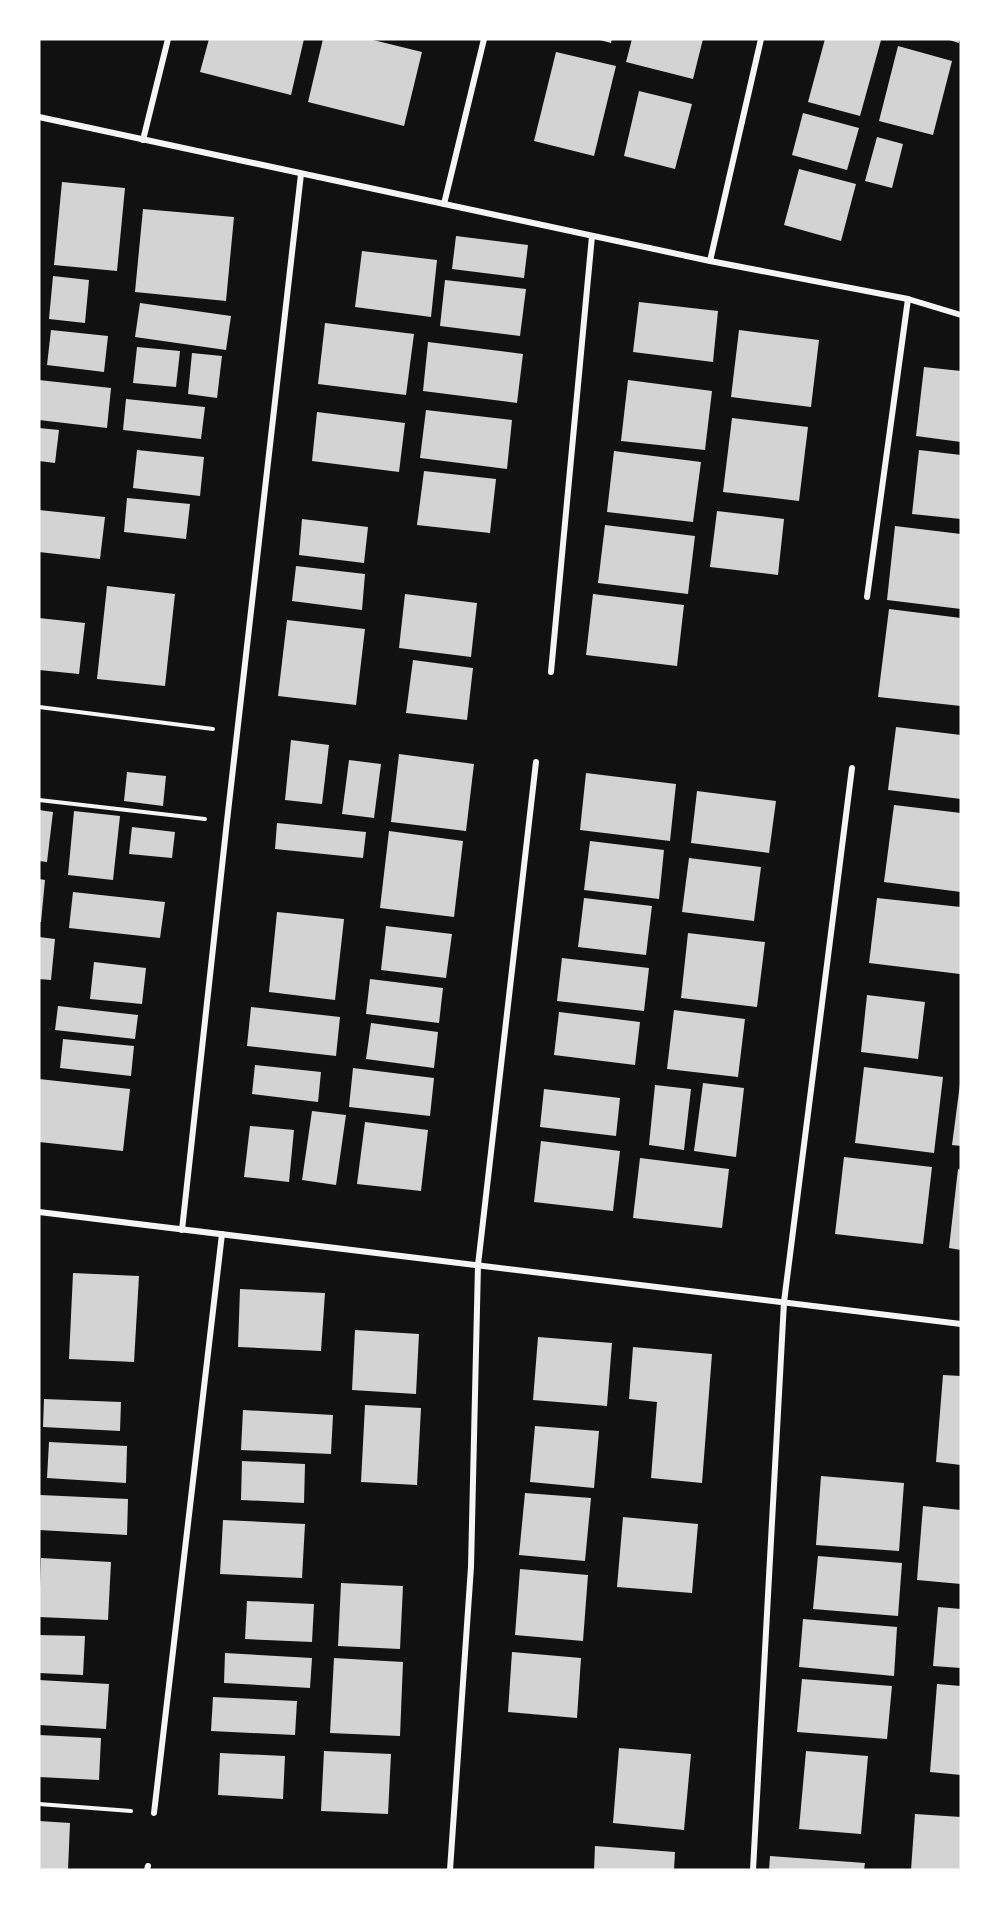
<svg xmlns="http://www.w3.org/2000/svg" width="1000" height="1909" font-family="Manrope,sans-serif">
<style>
.building{fill:#d3d3d3}
.lines{fill:none;stroke-linecap:round;stroke-linejoin:round}
.path{stroke:#f5f5f5;stroke-width:4}
.minor{stroke:#f5f5f5;stroke-width:6}
</style>
<rect width="100%" height="100%" fill="#111"/>
<g class="building">
<polygon points="209,39 304,39 291,95 200,72"/>
<polygon points="323,39 369,39 422,52 404,126 308,102"/>
<polygon points="596,39 612,39 611,43"/>
<polygon points="632,39 703,39 693,79 626,62"/>
<polygon points="825,39 881,40 860,116 808,102"/>
<polygon points="946,39 960,39 959,43"/>
<polygon points="898,46 952,61 933,135 879,121"/>
<polygon points="556,52 616,66 594,156 534,141"/>
<polygon points="639,91 692,104 675,169 624,156"/>
<polygon points="803,113 859,128 847,170 792,155"/>
<polygon points="877,137 903,144 892,188 865,181"/>
<polygon points="799,169 856,184 841,241 784,225"/>
<polygon points="62,182 125,188 117,271 54,265"/>
<polygon points="143,209 234,217 226,301 135,292"/>
<polygon points="456,236 528,245 524,278 452,269"/>
<polygon points="362,251 437,260 431,317 355,307"/>
<polygon points="53,276 89,280 85,323 49,319"/>
<polygon points="445,280 526,289 520,336 440,326"/>
<polygon points="639,302 718,311 713,362 633,352"/>
<polygon points="140,303 231,316 226,350 135,337"/>
<polygon points="325,323 414,334 406,395 318,384"/>
<polygon points="51,330 108,336 104,372 47,365"/>
<polygon points="739,330 819,340 811,407 731,397"/>
<polygon points="428,342 523,354 517,403 423,391"/>
<polygon points="137,347 180,351 176,387 133,383"/>
<polygon points="192,353 222,356 217,398 188,394"/>
<polygon points="924,367 961,371 961,442 916,436"/>
<polygon points="39,380 111,388 107,428 39,420"/>
<polygon points="628,380 712,391 705,450 621,441"/>
<polygon points="126,399 205,407 201,439 123,430"/>
<polygon points="426,410 512,420 507,469 420,458"/>
<polygon points="317,412 405,423 399,472 312,461"/>
<polygon points="732,418 808,427 799,501 723,492"/>
<polygon points="39,428 59,430 55,463 39,461"/>
<polygon points="137,450 204,457 200,496 133,488"/>
<polygon points="919,450 961,455 961,519 912,514"/>
<polygon points="614,451 701,462 693,522 607,512"/>
<polygon points="424,471 496,479 490,533 417,525"/>
<polygon points="127,498 190,504 186,539 124,532"/>
<polygon points="39,510 105,517 100,559 39,552"/>
<polygon points="717,511 784,519 778,575 710,567"/>
<polygon points="302,519 368,527 364,563 299,555"/>
<polygon points="605,525 695,536 688,594 598,583"/>
<polygon points="895,526 961,534 961,609 887,600"/>
<polygon points="296,566 365,574 362,610 292,601"/>
<polygon points="107,586 175,594 165,686 97,679"/>
<polygon points="405,594 477,603 471,657 399,648"/>
<polygon points="593,594 684,605 677,666 586,655"/>
<polygon points="889,609 961,618 961,706 878,697"/>
<polygon points="39,618 85,623 79,674 39,670"/>
<polygon points="287,620 365,629 356,705 278,696"/>
<polygon points="413,660 473,668 467,720 406,713"/>
<polygon points="896,727 961,735 961,799 888,790"/>
<polygon points="291,740 329,745 322,804 285,800"/>
<polygon points="399,754 474,764 466,831 391,822"/>
<polygon points="349,760 381,764 374,818 342,814"/>
<polygon points="127,772 166,776 163,806 124,801"/>
<polygon points="586,773 676,784 670,841 580,830"/>
<polygon points="697,791 776,801 769,853 691,843"/>
<polygon points="894,805 961,813 961,892 884,882"/>
<polygon points="39,810 53,812 47,862 39,861"/>
<polygon points="74,811 120,816 113,880 68,875"/>
<polygon points="277,823 366,832 363,858 275,849"/>
<polygon points="132,827 175,832 172,858 129,854"/>
<polygon points="389,831 463,841 454,917 380,908"/>
<polygon points="590,841 664,850 659,899 584,890"/>
<polygon points="689,858 761,867 754,921 682,912"/>
<polygon points="39,879 45,880 41,922 39,922"/>
<polygon points="73,892 165,902 160,938 69,928"/>
<polygon points="584,898 652,906 646,955 578,947"/>
<polygon points="877,898 961,907 960,974 869,963"/>
<polygon points="277,912 344,919 335,1000 269,992"/>
<polygon points="386,926 452,934 446,978 381,970"/>
<polygon points="688,933 765,942 757,1007 681,998"/>
<polygon points="39,937 55,939 51,980 39,979"/>
<polygon points="562,958 649,968 644,1011 557,1001"/>
<polygon points="94,962 146,968 142,1004 90,999"/>
<polygon points="370,979 443,988 439,1023 366,1014"/>
<polygon points="867,995 925,1002 918,1059 861,1052"/>
<polygon points="58,1006 138,1015 135,1039 55,1030"/>
<polygon points="251,1007 340,1017 336,1056 247,1046"/>
<polygon points="674,1010 745,1019 738,1077 667,1069"/>
<polygon points="559,1012 640,1022 635,1065 554,1055"/>
<polygon points="371,1023 438,1032 434,1068 366,1059"/>
<polygon points="63,1039 134,1046 131,1076 60,1068"/>
<polygon points="255,1065 321,1072 318,1102 252,1094"/>
<polygon points="864,1067 943,1077 934,1153 855,1143"/>
<polygon points="353,1068 434,1078 430,1116 349,1107"/>
<polygon points="39,1079 130,1089 123,1151 39,1142"/>
<polygon points="703,1083 744,1088 736,1157 694,1151"/>
<polygon points="960,1084 961,1084 961,1146 952,1145"/>
<polygon points="655,1085 691,1089 684,1150 649,1145"/>
<polygon points="544,1089 620,1098 616,1136 540,1127"/>
<polygon points="312,1111 346,1115 336,1185 302,1180"/>
<polygon points="365,1122 428,1130 421,1191 357,1184"/>
<polygon points="250,1126 294,1130 289,1182 244,1177"/>
<polygon points="541,1141 620,1151 613,1211 534,1202"/>
<polygon points="844,1157 932,1167 923,1244 835,1234"/>
<polygon points="640,1158 729,1169 722,1228 633,1218"/>
<polygon points="958,1169 961,1170 961,1250 949,1248"/>
<polygon points="73,1273 139,1276 134,1362 69,1359"/>
<polygon points="240,1289 325,1293 321,1351 238,1347"/>
<polygon points="355,1330 419,1334 416,1394 352,1390"/>
<polygon points="538,1337 612,1343 607,1406 533,1400"/>
<polygon points="633,1347 712,1354 702,1483 651,1478 657,1402 629,1399"/>
<polygon points="943,1375 961,1376 961,1465 936,1462"/>
<polygon points="44,1399 121,1402 120,1431 43,1427"/>
<polygon points="365,1405 421,1408 417,1485 361,1482"/>
<polygon points="243,1410 333,1415 331,1454 241,1450"/>
<polygon points="535,1426 599,1431 594,1488 530,1482"/>
<polygon points="49,1442 127,1446 126,1483 47,1478"/>
<polygon points="242,1461 305,1464 304,1503 241,1500"/>
<polygon points="821,1476 904,1483 899,1551 816,1545"/>
<polygon points="525,1493 591,1498 585,1561 519,1555"/>
<polygon points="40,1495 128,1499 127,1535 39,1530"/>
<polygon points="923,1506 961,1510 961,1584 917,1580"/>
<polygon points="623,1517 698,1524 692,1593 617,1587"/>
<polygon points="223,1520 305,1524 302,1578 220,1574"/>
<polygon points="818,1556 902,1563 898,1616 813,1609"/>
<polygon points="41,1558 111,1562 108,1620 39,1617"/>
<polygon points="520,1569 588,1575 583,1641 515,1635"/>
<polygon points="341,1583 403,1586 400,1649 338,1646"/>
<polygon points="247,1601 314,1604 312,1642 245,1639"/>
<polygon points="938,1607 961,1609 961,1668 933,1666"/>
<polygon points="803,1619 897,1627 894,1676 799,1667"/>
<polygon points="39,1635 85,1636 83,1675 39,1673"/>
<polygon points="512,1652 581,1658 577,1718 508,1712"/>
<polygon points="225,1653 312,1658 310,1688 224,1683"/>
<polygon points="334,1658 403,1662 400,1736 330,1733"/>
<polygon points="802,1679 892,1686 887,1739 797,1732"/>
<polygon points="39,1680 109,1684 106,1729 39,1725"/>
<polygon points="937,1684 961,1686 961,1775 930,1772"/>
<polygon points="213,1697 297,1701 295,1735 211,1731"/>
<polygon points="39,1735 101,1738 99,1780 39,1777"/>
<polygon points="619,1748 691,1754 684,1830 613,1823"/>
<polygon points="324,1751 391,1754 388,1814 321,1811"/>
<polygon points="806,1751 868,1756 861,1834 799,1829"/>
<polygon points="220,1753 285,1756 283,1799 218,1795"/>
<polygon points="915,1814 961,1817 961,1870 911,1870"/>
<polygon points="39,1821 70,1823 68,1870 39,1870"/>
<polygon points="595,1846 675,1852 674,1870 594,1870"/>
<polygon points="770,1856 865,1863 864,1870 769,1870"/>
</g>
<g class="lines">
<g class="path">
<polyline points="39,707 213,729"/>
<polyline points="39,800 205,819"/>
<polyline points="39,1804 131,1811"/>
</g>
<g class="minor">
<polyline points="39,117 710,261 908,299 961,315"/>
<polyline points="143,140 168,39"/>
<polyline points="444,204 484,39"/>
<polyline points="710,261 761,39"/>
<polyline points="867,597 908,299"/>
<polyline points="551,672 592,236"/>
<polyline points="39,1212 961,1324"/>
<polyline points="182,1230 227,821 301,174"/>
<polyline points="154,1813 222,1234"/>
<polyline points="147,1870 148,1866"/>
<polyline points="450,1870 471,1567 478,1265 536,762"/>
<polyline points="753,1870 784,1302 852,768"/>
</g>
</g>
<rect width="1000" height="1909" fill="none" stroke="#ffffff" stroke-width="81"/>
</svg>
